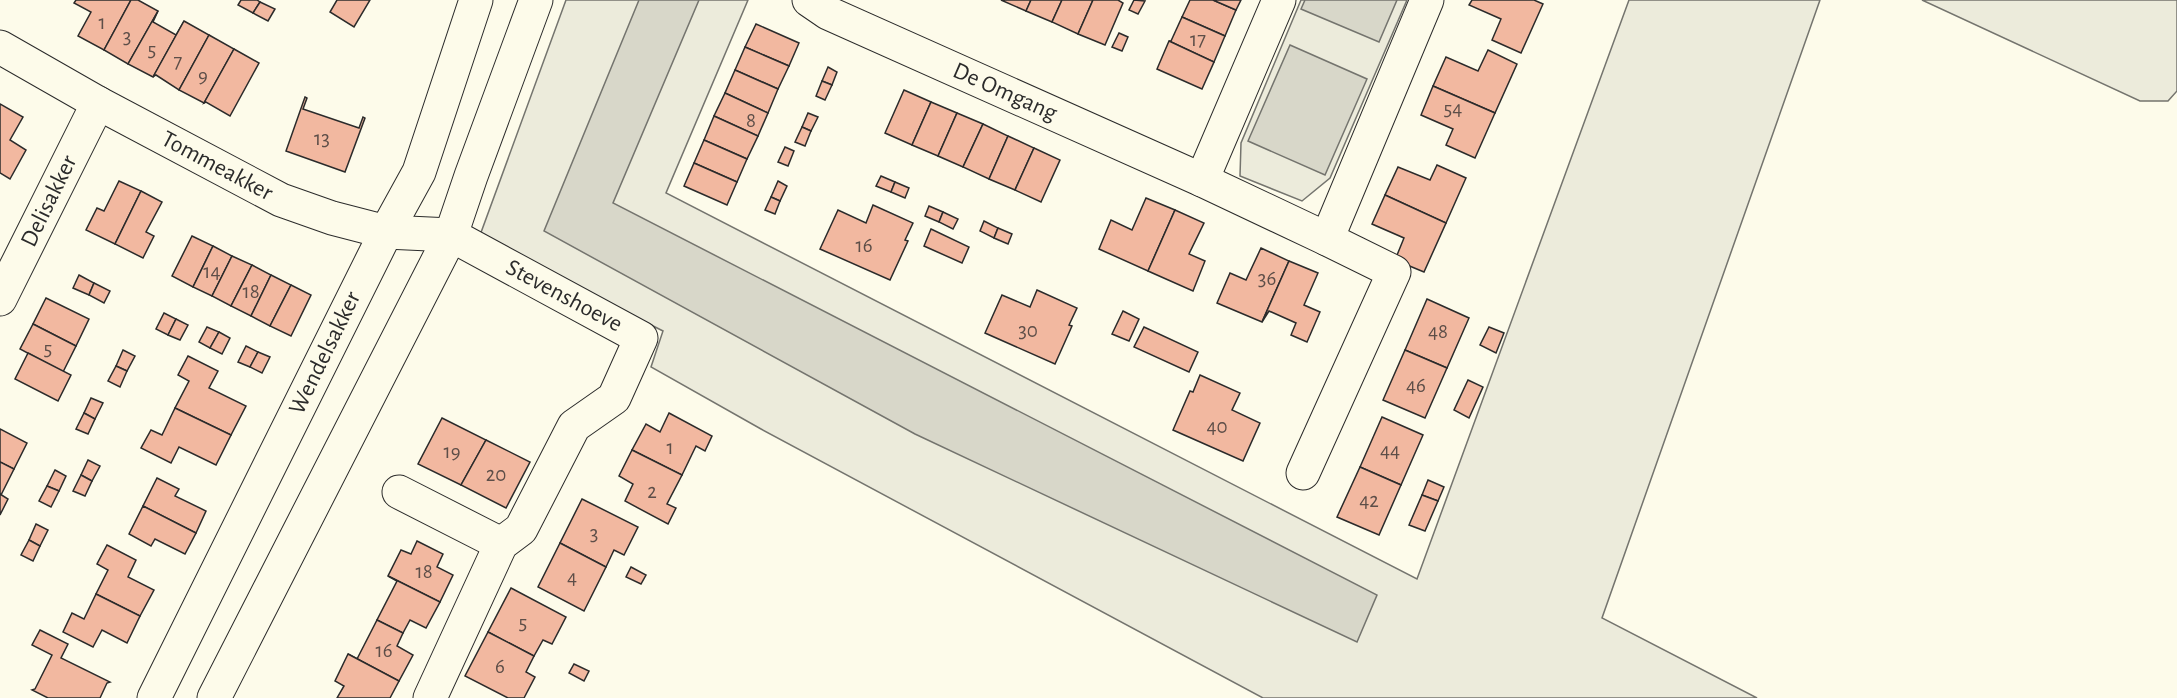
<svg xmlns="http://www.w3.org/2000/svg" width="2177" height="698" font-family="'Alegreya Sans',sans-serif">
<style>
.green{fill:#ecebdb;stroke:#74746e;stroke-width:1.5}
.water{fill:#d8d7c9;stroke:#74746e;stroke-width:1.5}
.building{fill:#f2b8a0;stroke:#2b2b2b;stroke-width:1.5}
.lines{fill:none;stroke-linecap:round;stroke-linejoin:round}
.minor-casing{stroke:#2b2b2b;stroke-width:35}
.minor{stroke:#fdfbea;stroke-width:33}
.labels{text-anchor:middle;dominant-baseline:central;stroke-width:4.5;stroke-linejoin:round;paint-order:stroke}
.number-label{font-size:21px;fill:#5d4e48}
.street-label{font-size:24px;fill:#2b2b2b;stroke:#fdfbea}
</style>
<rect width="100%" height="100%" fill="#fdfbea"/>
<g class="green">
<polygon points="566,0 748,0 666,193 1417,579 1629,0 1820,0 1602,618 1757,698 1263,698 761,429 651,367 663,331 479,238"/>
<polygon points="1301,0 1407,0 1330,178 1302,201 1240,176 1241,143"/>
<polygon points="1922,0 2177,0 2177,91 2168,101 2140,101"/>
</g>
<g class="water">
<polygon points="639,0 699,0 613,203 1377,595 1357,642 915,434 544,231"/>
<polygon points="1305,0 1397,0 1379,42 1301,9"/>
<polygon points="1290,45 1367,79 1325,175 1248,141"/>
</g>
<g class="building">
<polygon points="76,0 131,0 104,50 78,36 91,12 74,3"/>
<polygon points="131,0 138,0 158,11 128,64 104,50"/>
<polygon points="241,0 257,0 260,2 253,13 238,5"/>
<polygon points="337,0 370,0 354,27 330,12"/>
<polygon points="1001,0 1031,0 1026,11"/>
<polygon points="1031,0 1062,0 1052,22 1026,11"/>
<polygon points="1062,0 1093,0 1078,34 1052,22"/>
<polygon points="1093,0 1118,0 1123,3 1105,45 1078,34"/>
<polygon points="1134,0 1145,1 1138,14 1129,10"/>
<polygon points="1190,0 1213,0 1236,10 1225,36 1182,17"/>
<polygon points="1213,0 1241,0 1236,10"/>
<polygon points="1472,0 1534,0 1543,4 1521,53 1492,40 1501,19 1469,5"/>
<polygon points="260,2 275,9 268,21 253,13"/>
<polygon points="158,11 153,22 176,35 184,21 153,77 128,64"/>
<polygon points="1182,17 1225,36 1214,62 1169,41 1171,41"/>
<polygon points="184,21 209,35 179,90 156,75 153,77"/>
<polygon points="756,24 799,43 789,66 745,47"/>
<polygon points="1119,33 1128,37 1122,51 1112,47"/>
<polygon points="209,35 234,49 204,103 179,90"/>
<polygon points="1169,41 1214,62 1202,89 1157,69"/>
<polygon points="745,47 789,66 778,89 735,70"/>
<polygon points="234,49 259,63 230,116 206,102 204,103"/>
<polygon points="1488,50 1517,64 1495,113 1433,86 1446,57 1478,71"/>
<polygon points="828,67 837,72 832,85 822,81"/>
<polygon points="735,70 778,89 768,113 725,93"/>
<polygon points="822,81 832,85 825,100 816,96"/>
<polygon points="1433,86 1495,113 1475,158 1446,145 1453,129 1421,115"/>
<polygon points="904,90 931,102 912,145 885,133"/>
<polygon points="725,93 768,113 758,136 714,116"/>
<polygon points="305,97 307,98 303,109 356,127 359,128 363,117 365,118 345,172 286,151"/>
<polygon points="931,102 957,113 938,156 912,145"/>
<polygon points="0,104 23,117 10,140 26,150 10,179 0,173"/>
<polygon points="808,113 818,117 811,131 802,127"/>
<polygon points="957,113 983,124 963,167 938,156"/>
<polygon points="714,116 758,136 747,159 704,140"/>
<polygon points="983,124 1008,136 989,179 963,167"/>
<polygon points="802,127 811,131 805,146 795,142"/>
<polygon points="1008,136 1034,148 1015,190 989,179"/>
<polygon points="704,140 747,159 737,182 694,163"/>
<polygon points="785,147 794,151 788,166 778,162"/>
<polygon points="1034,148 1060,160 1041,202 1015,190"/>
<polygon points="694,163 737,182 727,205 684,186"/>
<polygon points="1437,165 1466,178 1446,223 1385,195 1398,167 1430,180"/>
<polygon points="881,176 895,182 891,192 876,186"/>
<polygon points="119,181 141,191 115,244 86,230 97,208 104,211"/>
<polygon points="778,181 787,186 780,201 771,197"/>
<polygon points="895,182 909,188 905,198 891,192"/>
<polygon points="141,191 162,202 146,232 154,236 143,258 115,244"/>
<polygon points="1385,195 1446,223 1424,272 1395,260 1404,238 1372,224"/>
<polygon points="771,197 780,201 775,214 765,210"/>
<polygon points="1146,198 1175,210 1148,271 1099,249 1111,220 1132,230"/>
<polygon points="873,205 913,223 905,240 908,241 890,280 820,249 838,210 866,223"/>
<polygon points="929,206 943,212 939,222 925,216"/>
<polygon points="1175,210 1204,223 1189,254 1205,261 1193,291 1148,271"/>
<polygon points="943,212 958,219 953,229 939,222"/>
<polygon points="984,221 998,228 994,238 980,231"/>
<polygon points="998,228 1012,234 1008,244 994,238"/>
<polygon points="931,229 969,247 962,263 924,246"/>
<polygon points="192,236 213,246 193,287 172,276"/>
<polygon points="213,246 232,256 212,296 193,287"/>
<polygon points="1261,248 1289,261 1262,322 1217,303 1230,273 1246,280"/>
<polygon points="232,256 252,265 231,306 212,296"/>
<polygon points="1289,261 1318,273 1304,305 1320,312 1307,342 1291,335 1296,323 1269,311 1262,322"/>
<polygon points="252,265 271,275 251,316 231,306"/>
<polygon points="79,275 94,283 89,295 73,288"/>
<polygon points="271,275 291,285 270,326 251,316"/>
<polygon points="94,283 110,291 104,303 89,295"/>
<polygon points="291,285 311,295 291,336 270,326"/>
<polygon points="1037,290 1077,308 1069,325 1072,326 1055,364 985,333 1002,295 1030,307"/>
<polygon points="46,298 89,319 76,346 33,324"/>
<polygon points="1427,299 1469,318 1447,368 1405,350"/>
<polygon points="1123,311 1139,319 1129,341 1112,334"/>
<polygon points="164,313 176,319 168,335 156,329"/>
<polygon points="176,319 188,325 180,340 168,335"/>
<polygon points="33,324 76,346 63,372 20,349"/>
<polygon points="207,327 219,332 210,348 199,342"/>
<polygon points="1144,327 1198,352 1189,372 1134,347"/>
<polygon points="1489,327 1504,333 1496,353 1480,345"/>
<polygon points="219,332 230,338 222,354 210,348"/>
<polygon points="246,346 258,352 250,367 238,362"/>
<polygon points="123,350 135,356 127,371 116,366"/>
<polygon points="1405,350 1447,368 1425,418 1383,400"/>
<polygon points="258,352 270,357 262,373 250,367"/>
<polygon points="28,353 71,375 58,401 15,379"/>
<polygon points="188,356 218,371 209,388 246,406 231,435 175,408 189,381 178,375"/>
<polygon points="116,366 127,371 120,387 108,381"/>
<polygon points="1200,375 1240,393 1232,410 1260,423 1243,461 1173,430 1190,391 1193,392"/>
<polygon points="1468,380 1483,387 1469,418 1454,410"/>
<polygon points="91,398 103,403 95,419 84,413"/>
<polygon points="175,408 231,435 216,465 179,447 171,463 141,448 151,430 162,435"/>
<polygon points="84,413 95,419 88,434 76,429"/>
<polygon points="669,413 712,436 705,451 696,446 682,475 632,450 646,424 660,432"/>
<polygon points="1382,417 1423,435 1401,485 1360,467"/>
<polygon points="442,418 486,440 461,485 418,464"/>
<polygon points="0,429 27,443 14,469 0,462"/>
<polygon points="486,440 530,462 506,508 461,485"/>
<polygon points="632,450 682,475 667,504 676,508 668,524 625,501 633,484 619,476"/>
<polygon points="88,460 100,466 92,481 81,475"/>
<polygon points="0,462 14,469 1,495 0,494"/>
<polygon points="1360,467 1401,485 1379,535 1337,517"/>
<polygon points="55,470 66,476 59,491 47,486"/>
<polygon points="81,475 92,481 85,496 73,491"/>
<polygon points="157,478 179,489 175,496 206,511 196,533 143,506"/>
<polygon points="1428,480 1444,487 1438,501 1422,495"/>
<polygon points="47,486 59,491 51,507 39,501"/>
<polygon points="0,494 8,499 0,515"/>
<polygon points="1422,495 1438,501 1425,531 1409,525"/>
<polygon points="582,499 638,527 624,555 614,550 606,567 560,543"/>
<polygon points="143,506 196,533 185,554 155,539 151,546 129,534"/>
<polygon points="36,524 48,530 40,546 29,540"/>
<polygon points="29,540 40,546 33,561 21,555"/>
<polygon points="417,541 443,554 437,567 453,575 440,602 388,576 401,550 411,554"/>
<polygon points="560,543 606,567 584,611 538,587"/>
<polygon points="107,545 136,560 128,577 154,590 140,616 96,594 108,570 97,564"/>
<polygon points="631,567 646,575 641,584 626,577"/>
<polygon points="388,576 440,602 426,628 410,620 403,633 377,620 397,581"/>
<polygon points="511,588 566,617 552,644 543,640 534,656 488,632"/>
<polygon points="96,594 140,616 127,643 102,630 93,647 63,632 72,613 84,619"/>
<polygon points="377,620 403,633 397,646 413,655 399,681 348,654 357,659"/>
<polygon points="40,630 68,644 61,658 110,682 107,683 100,698 48,698 32,690 35,689 52,655 32,645"/>
<polygon points="488,632 534,656 526,672 535,677 524,698 508,698 465,676"/>
<polygon points="348,654 399,681 390,698 337,698 344,686 335,681"/>
<polygon points="574,664 589,671 584,681 569,673"/>
</g>
<g class="lines">
<g class="minor-casing">
<g id="minor">
<polyline points="809,0 828,13 1202,180 1327,239 1427,0"/>
<polyline points="0,47 98,103 281,200 332,218 386,232 451,235 641,338 614,398 574,426 521,529 501,544 430,698"/>
<polyline points="1202,180 1279,0"/>
<polyline points="0,299 98,103"/>
<polyline points="1303,473 1394,272 1327,239"/>
<polyline points="399,492 501,544"/>
<polyline points="154,698 386,232 419,172 476,0"/>
<polyline points="214,698 451,235 471,176 536,0"/>
</g>
</g>
<use href="#minor" class="minor"/>
</g>
<g class="labels">
<g class="number-label">
<text x="102" y="22">1</text>
<text x="127" y="36">3</text>
<text x="1198" y="39">17</text>
<text x="152" y="49">5</text>
<text x="178" y="61">7</text>
<text x="203" y="75">9</text>
<text x="1453" y="108">54</text>
<text x="751" y="120">8</text>
<text x="322" y="138">13</text>
<text x="864" y="245">16</text>
<text x="212" y="271">14</text>
<text x="1267" y="278">36</text>
<text x="251" y="291">18</text>
<text x="1028" y="330">30</text>
<text x="1438" y="331">48</text>
<text x="48" y="348">5</text>
<text x="1416" y="385">46</text>
<text x="1217" y="426">40</text>
<text x="670" y="447">1</text>
<text x="1390" y="450">44</text>
<text x="452" y="451">19</text>
<text x="496" y="474">20</text>
<text x="652" y="491">2</text>
<text x="1369" y="500">42</text>
<text x="594" y="533">3</text>
<text x="424" y="571">18</text>
<text x="572" y="577">4</text>
<text x="523" y="622">5</text>
<text x="384" y="650">16</text>
<text x="500" y="666">6</text>
</g>
<g class="street-label">
<text transform="translate(1005 92) rotate(24)">De Omgang</text>
<text transform="translate(217 166) rotate(28)">Tommeakker</text>
<text transform="translate(49 201) rotate(-64)">Delisakker</text>
<text transform="translate(564 296) rotate(28)">Stevenshoeve</text>
<text transform="translate(325 353) rotate(-64)">Wendelsakker</text>
</g>
</g>
</svg>
